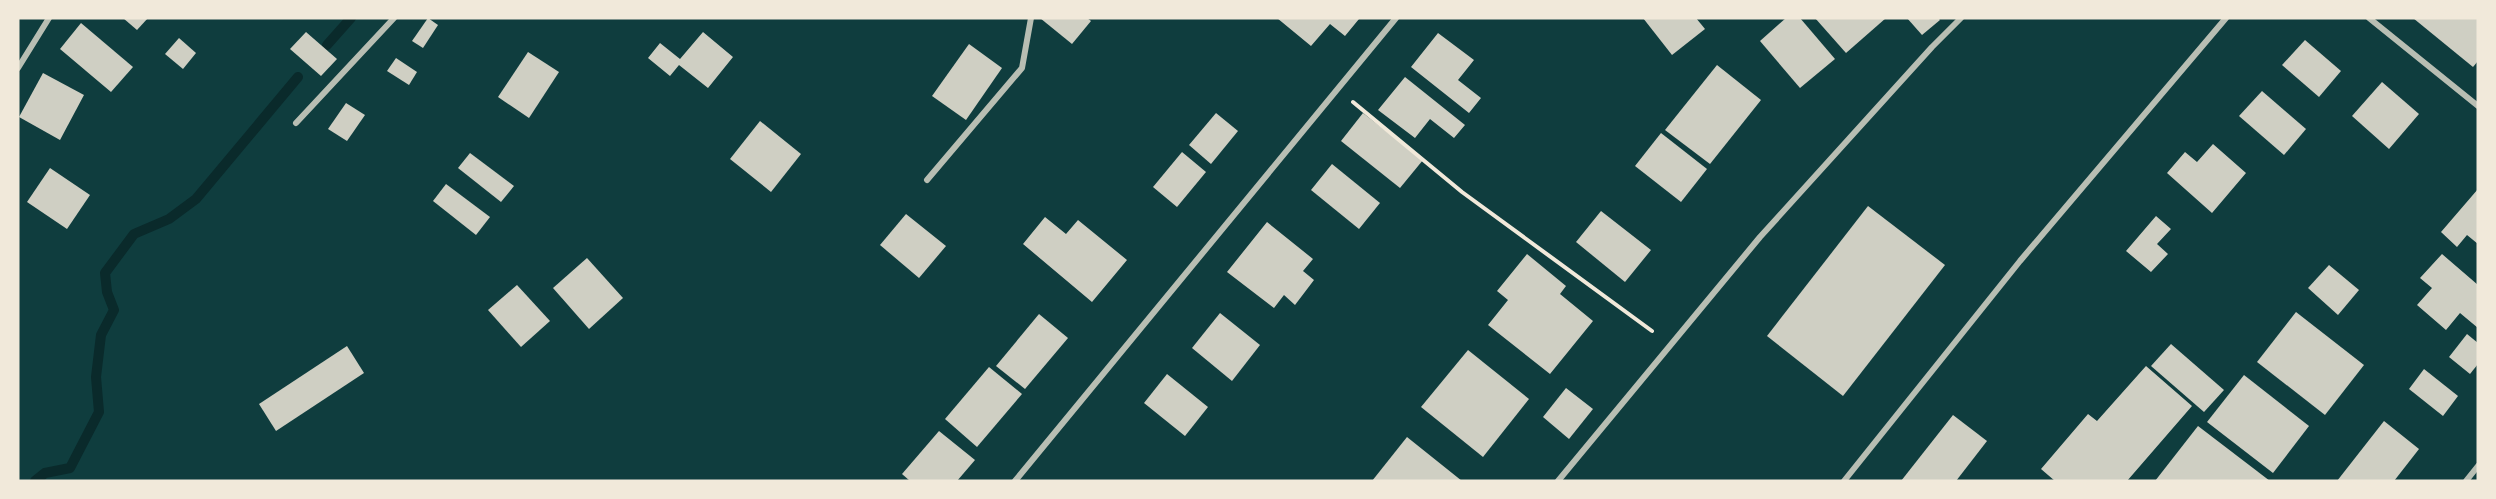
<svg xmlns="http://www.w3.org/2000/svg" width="2496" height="499" font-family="Manrope,sans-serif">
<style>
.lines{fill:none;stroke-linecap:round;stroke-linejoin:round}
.stream{stroke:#0a2a2b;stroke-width:10}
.building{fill:#cfcfc3}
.path{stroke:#f1e9da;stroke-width:4}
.minor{stroke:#b8beb3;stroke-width:6}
</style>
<rect width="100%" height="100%" fill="#0f3d3e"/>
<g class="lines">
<g class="stream">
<polyline points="327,45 351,18"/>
<polyline points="35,481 45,473 70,468 99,412 96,377 101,335 114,310 107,292 105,273 134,234 169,219 196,199 298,77"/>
</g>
</g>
<g class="building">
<polygon points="123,18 148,18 137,30"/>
<polygon points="428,18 438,25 423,48 412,41"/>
<polygon points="1040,18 1087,18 1091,21 1072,44"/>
<polygon points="1277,18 1358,18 1359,19 1345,36 1330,24 1311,46"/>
<polygon points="1643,18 1696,18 1705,29 1672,55"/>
<polygon points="1786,18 1800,18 1835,59 1800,88 1760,41"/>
<polygon points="1815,18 1886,18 1846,53"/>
<polygon points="1907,18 1938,18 1940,20 1922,35"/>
<polygon points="2413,18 2478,18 2478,61 2473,67"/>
<polygon points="81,23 133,67 111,92 60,49"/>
<polygon points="306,32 337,59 321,76 290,49"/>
<polygon points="703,32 733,57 708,88 679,65 670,76 648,58 660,43 680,59"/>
<polygon points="1438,33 1474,60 1458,80 1481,98 1469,113 1411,67"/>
<polygon points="179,38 196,53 183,69 165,54"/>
<polygon points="2305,40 2341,71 2319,97 2282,65"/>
<polygon points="969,44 1002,68 966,120 932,96"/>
<polygon points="528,52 559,72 529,118 498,97"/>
<polygon points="396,58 417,72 409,85 387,71"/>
<polygon points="1717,65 1761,100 1710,164 1665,130"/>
<polygon points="43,73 84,95 60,140 19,117"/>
<polygon points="1405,77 1465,125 1454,138 1430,119 1415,138 1378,110"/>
<polygon points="2382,82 2419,114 2389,149 2352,116"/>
<polygon points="2262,91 2306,129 2284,155 2239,116"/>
<polygon points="346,103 365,115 347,141 328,129"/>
<polygon points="1216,113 1238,131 1211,164 1189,145"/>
<polygon points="1363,113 1423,160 1400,188 1341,141"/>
<polygon points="760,121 801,154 771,192 730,159"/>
<polygon points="1661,133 1707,169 1681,202 1635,166"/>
<polygon points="2213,144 2246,173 2212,213 2167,173 2185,152 2197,162"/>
<polygon points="1182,152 1206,172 1177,207 1153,187"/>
<polygon points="470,153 514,186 501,202 458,168"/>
<polygon points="1332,164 1380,203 1359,229 1311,190"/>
<polygon points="50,168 90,195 67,229 27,202"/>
<polygon points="446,184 490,217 476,235 433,201"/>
<polygon points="2478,189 2478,244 2467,235 2457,247 2441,232"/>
<polygon points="1868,206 1945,265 1843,396 1767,336"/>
<polygon points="1601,211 1651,250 1625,282 1576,242"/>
<polygon points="906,214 946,246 919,278 880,245"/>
<polygon points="2156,216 2171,229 2157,244 2168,254 2151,272 2126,251"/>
<polygon points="1045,217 1066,234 1078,220 1127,260 1092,302 1023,244"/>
<polygon points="1267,222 1313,259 1303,271 1314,280 1295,305 1284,295 1274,308 1227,272"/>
<polygon points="1527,254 1566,286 1560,294 1593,321 1550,374 1488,325 1508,300 1497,291"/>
<polygon points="2442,254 2478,285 2478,328 2460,313 2446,330 2417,305 2432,288 2420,278"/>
<polygon points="587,258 623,298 589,329 553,288"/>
<polygon points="2329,265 2359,290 2338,315 2308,288"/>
<polygon points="517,285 550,321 521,347 488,310"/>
<polygon points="2296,312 2364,365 2325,415 2257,362"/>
<polygon points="1220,313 1260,345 1232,381 1192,348"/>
<polygon points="1039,314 1068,338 1025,389 996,366"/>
<polygon points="2467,334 2478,343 2478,364 2470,374 2449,357"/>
<polygon points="2171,344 2224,390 2204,412 2151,366"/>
<polygon points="347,346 364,373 276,431 259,404"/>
<polygon points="1468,350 1529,399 1483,457 1421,407"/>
<polygon points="2146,366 2192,406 2127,481 2055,481 2041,469 2088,414 2097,421"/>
<polygon points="989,367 1022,394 977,447 945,419"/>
<polygon points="2424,369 2458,396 2443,416 2409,389"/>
<polygon points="1167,374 1208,407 1185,436 1144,403"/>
<polygon points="2244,375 2309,426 2273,473 2207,422"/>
<polygon points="1566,388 1593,409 1569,439 1543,417"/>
<polygon points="1953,415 1987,441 1956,481 1901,481"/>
<polygon points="2384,421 2419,449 2394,481 2337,481"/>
<polygon points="2198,426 2270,481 2155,481"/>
<polygon points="939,431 975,460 957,481 910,481 902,474"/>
<polygon points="1407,437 1462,481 1372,481"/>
</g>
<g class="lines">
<polyline class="path" points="1353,102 1462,192 1652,331"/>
<g class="minor">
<polyline points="2369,18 2478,106"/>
<polyline points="18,68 49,18"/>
<polyline points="296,123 394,18"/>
<polyline points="927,180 1022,68 1031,18"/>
<polyline points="1015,481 1396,18"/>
<polyline points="1558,481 1760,237 1932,47 1961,18"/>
<polyline points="1844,481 2020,261 2226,18"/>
<polyline points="2466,481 2478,466"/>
</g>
</g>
<rect width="2496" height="499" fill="none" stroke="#f1e9da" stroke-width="39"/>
</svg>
